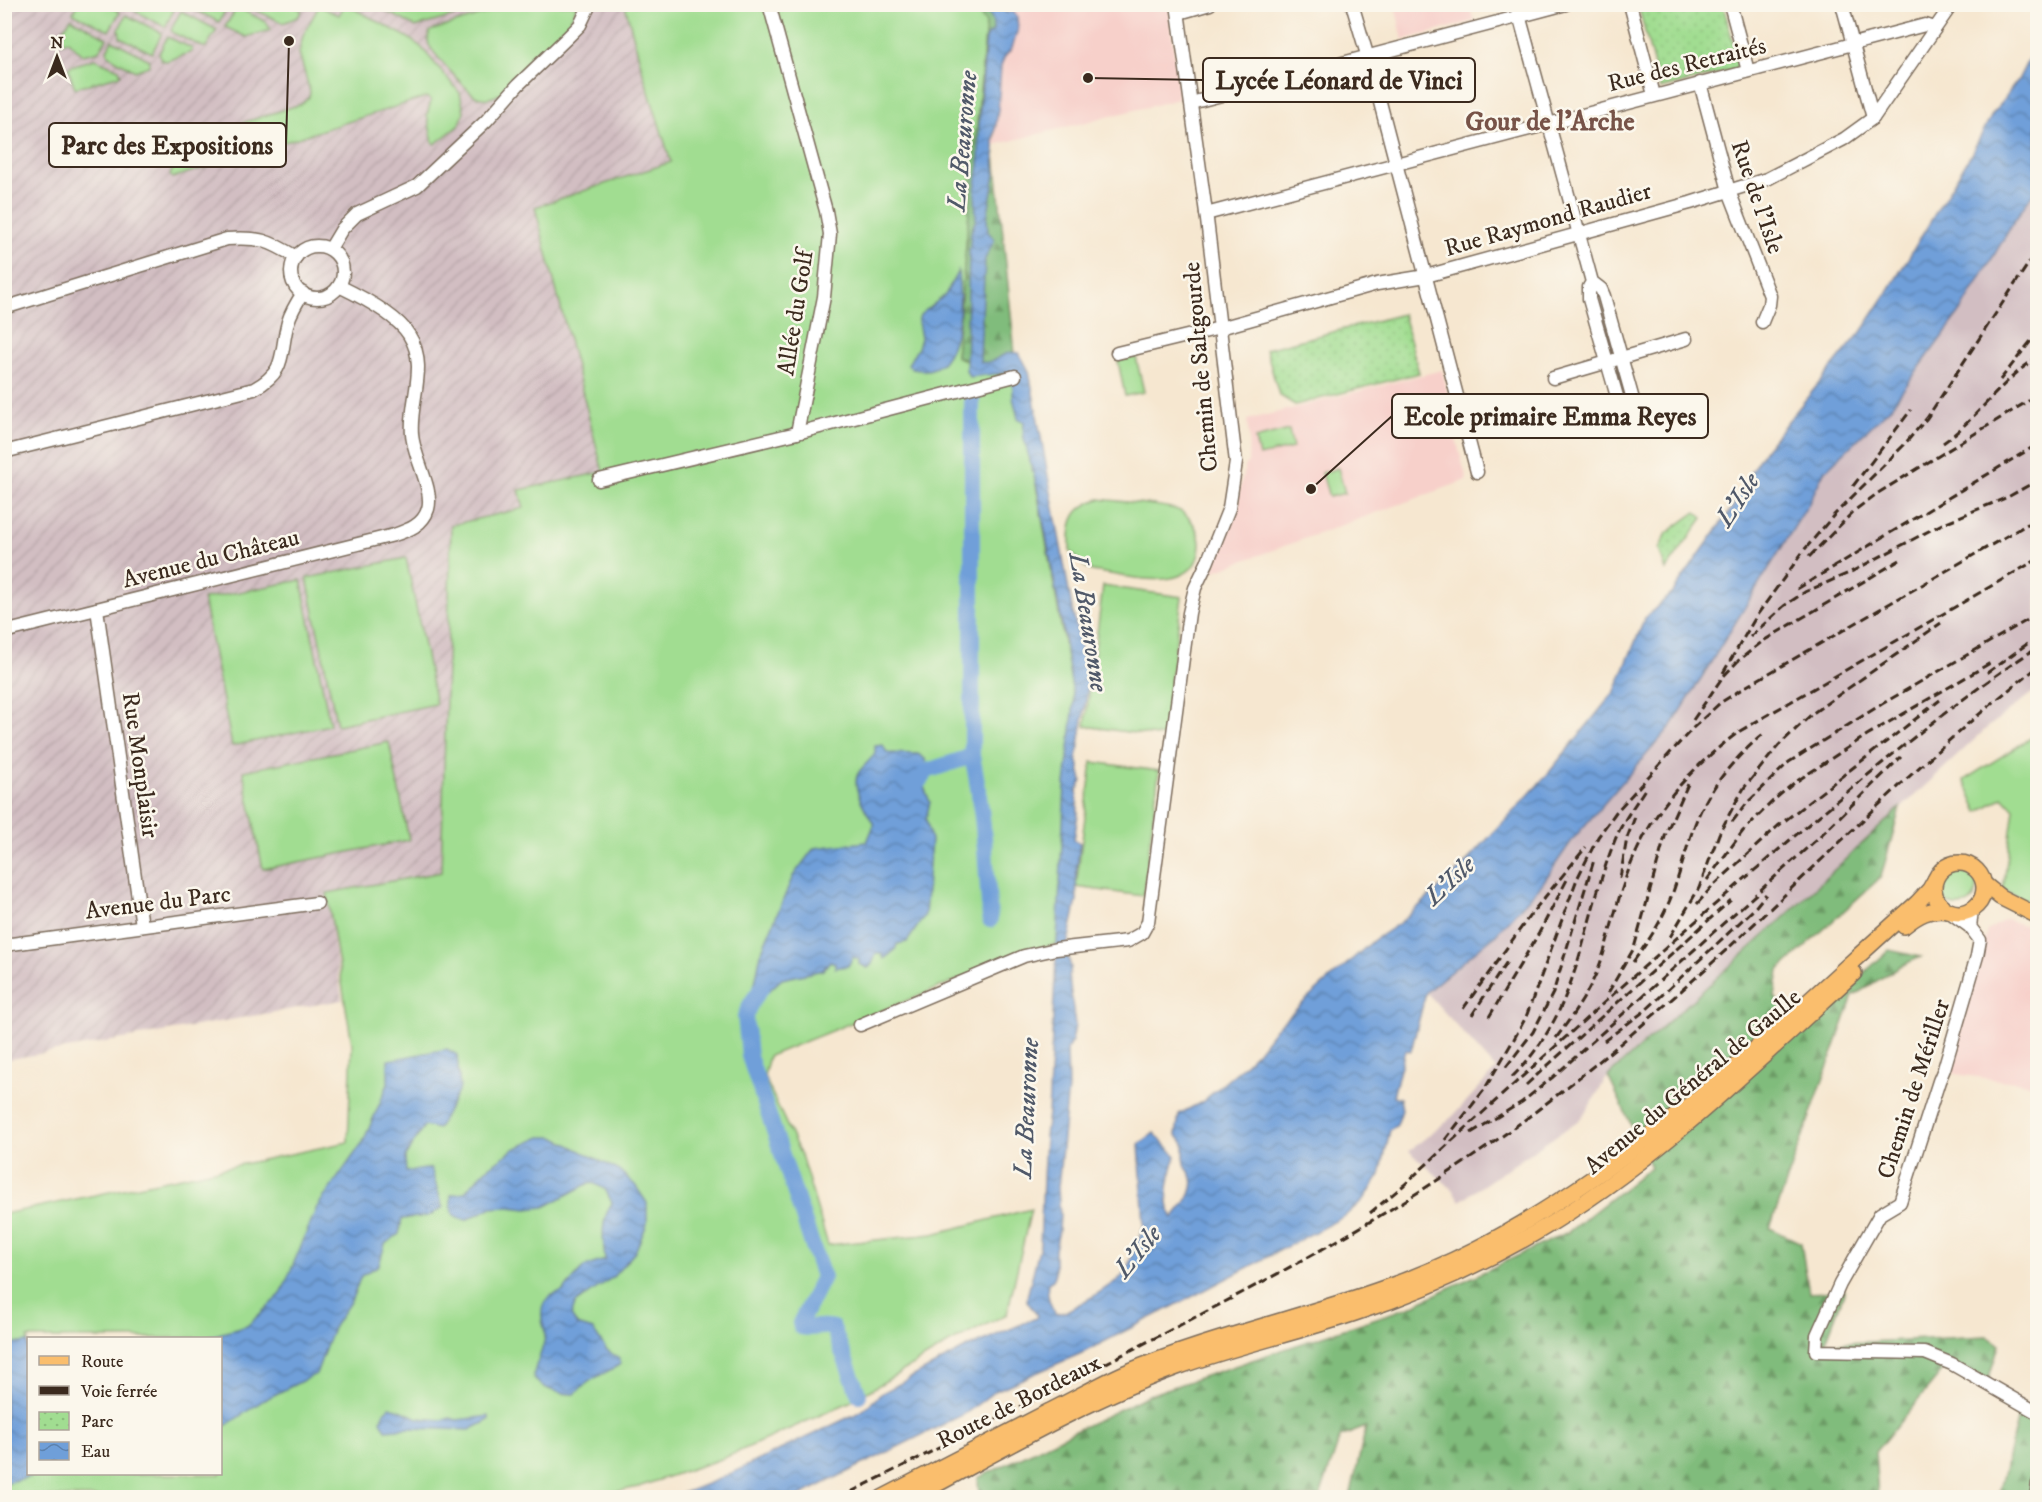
<svg xmlns="http://www.w3.org/2000/svg" width="2042" height="1502" font-family="'IM FELL DW Pica',serif">
<style>
.built{fill:#f7d0ca}
.industrial{fill:url(#industrial-furrows)}
.railway{fill:#d2bec2}
.green{fill:#a1dd91;stroke:#6e8458;stroke-width:1.5;fill-rule:evenodd}
.forest{fill:url(#forest-firs);stroke:#5e734c;stroke-width:1.5}
.park{fill:url(#park-dots);stroke:#6e8458;stroke-width:1.5}
.water{fill:url(#water-waves);stroke:#55647c;stroke-width:1.5}
.lines{fill:none;stroke-linecap:round;stroke-linejoin:round}
.stream{stroke:#6f9fd9;stroke-width:3}
.river{stroke:#6f9fd9;stroke-width:16}
.minor-casing{stroke:#7c6c5c;stroke-width:15}
.major-casing{stroke:#7c6c5c;stroke-width:18}
.minor{stroke:#fff;stroke-width:12}
.major{stroke:#fabe6d;stroke-width:15}
.rail{stroke:#3b2a1e;stroke-width:3;stroke-dasharray:9 4.5;stroke-linecap:butt}
.labels{text-anchor:middle;dominant-baseline:central;stroke-width:5;stroke-linejoin:round;paint-order:stroke}
.street-label{font-size:24px;fill:#3b2a1e;stroke:#fbf7ec}
.water-label{font-size:26px;font-style:italic;fill:#505969;stroke:#fbf7ec}
.quarter-label{font-size:27px;font-weight:bold;fill:#775348;stroke:#fbf7ec}
.leader{fill:none;stroke:#3b2a1e;stroke-width:2}
.callout-dot{fill:#3b2a1e;stroke:#fbf7ec;stroke-width:2}
.callout{fill:#fbf7ec;stroke:#3b2a1e;stroke-width:2}
.callout-label{font-size:26px;text-anchor:middle;font-weight:bold;fill:#3b2a1e}
</style>
<defs>
<pattern id="industrial-furrows" width="10" height="10" patternUnits="userSpaceOnUse" patternTransform="scale(1.5)"><rect width="10" height="10" fill="#d2bec2"/><path d="M-1 1l2-2M0 10L10 0M9 11l2-2" fill="none" stroke="#b5a3a6"/></pattern>
<pattern id="forest-firs" width="22" height="20" patternUnits="userSpaceOnUse" patternTransform="scale(1.5)"><rect width="22" height="20" fill="#80bc7b"/><path d="M5 1l3.5 6h-7zM16 11l3.5 6h-7z" fill="#6a9964"/></pattern>
<pattern id="park-dots" width="8" height="8" patternUnits="userSpaceOnUse" patternTransform="scale(1.5)"><rect width="8" height="8" fill="#a1dd91"/><path d="M2 2h.1M6 6h.1" fill="none" stroke="#8cbe7d" stroke-width="1.8" stroke-linecap="round"/></pattern>
<pattern id="water-waves" width="16" height="10" patternUnits="userSpaceOnUse" patternTransform="scale(1.5)"><rect width="16" height="10" fill="#6f9fd9"/><path d="M0 5q4-4 8 0t8 0" fill="none" stroke="#5c82af"/></pattern>
</defs>
<rect width="100%" height="100%" fill="#fbf7ec"/>
<filter id="ink" filterUnits="userSpaceOnUse"><feTurbulence type="fractalNoise" baseFrequency=".0167" numOctaves="2"/><feDisplacementMap in="SourceGraphic" scale="12" xChannelSelector="R" yChannelSelector="G"/><feConvolveMatrix kernelMatrix="1 2 1 2 8 2 1 2 1" color-interpolation-filters="sRGB"/></filter>
<filter id="wash" filterUnits="userSpaceOnUse"><feTurbulence type="fractalNoise" baseFrequency=".008" numOctaves="4" result="noise"/><feDisplacementMap in="SourceGraphic" scale="24" xChannelSelector="R" yChannelSelector="G"/><feGaussianBlur stdDeviation="1.35" result="paint"/><feColorMatrix in="noise" values="0 0 0 0 0 0 0 0 0 0 0 0 0 0 0 0 0 1.4 0 .05"/><feComposite in="paint" operator="in"/></filter>
<g filter="url(#wash)">
<rect width="100%" height="100%" fill="#f6e7d0"/>
<g class="built">
<polygon points="1004,5 1169,5 1179,99 994,145 1001,57 1012,25"/>
<polygon points="1395,5 1469,5 1474,21 1403,40"/>
<polygon points="1442,370 1452,409 1449,413 1467,480 1212,572 1232,522 1246,463 1248,463 1249,436 1247,420"/>
<polygon points="2006,919 2037,930 2037,1085 1948,1073 1987,931"/>
</g>
<polygon class="industrial" points="5,5 625,5 643,73 671,163 535,207 603,472 520,490 524,508 451,526 441,873 327,893 342,1000 5,1060"/>
<polygon class="railway" points="2037,187 2037,689 1987,728 1780,921 1608,1076 1582,1118 1460,1201 1452,1189 1409,1151 1453,1116 1496,1069 1426,992 1494,936 1542,884 1766,571 1809,503 1824,472 1889,409 1961,311 2013,223"/>
<g class="green">
<polygon points="77,4 108,5 120,12 109,31 73,13"/>
<polygon points="345,4 407,37 421,47 460,93 464,111 462,119 458,126 435,144 433,143 427,115 431,100 426,97 172,178 170,175 186,141 301,104 309,97 310,92 299,53 303,35 319,6 339,15"/>
<polygon points="390,4 492,4 492,5 416,27 382,9 382,7"/>
<polygon points="132,5 168,5 174,10 165,27 133,10"/>
<polygon points="185,5 228,5 219,22"/>
<polygon points="245,5 292,5 302,10 298,17 283,23"/>
<path d="M512 5H577C563 43 529 67 500 94 492 98 486 100 477 97 469 93 434 54 429 45 427 40 428 36 430 31L433 30Z"/>
<path d="M625 5H974L986 23 956 356 1018 384 1071 682 1074 702 1059 943 1022 954 769 1056 764 1076 802 1158 828 1245 933 1234 1031 1209 1007 1314 950 1343 852 1401 724 1458 638 1487 593 1497H5L4 1214 348 1142 352 1044 327 893 441 872 451 525 524 508 519 490 603 472 535 207 671 162 643 73ZM28 1338H220V1474H28Z"/>
<polygon points="237,7 266,22 271,30 246,37 225,27"/>
<polygon points="181,11 217,30 206,47 203,47 173,33 171,30"/>
<polygon points="126,15 162,33 152,53 120,37 119,29"/>
<polygon points="71,18 107,38 99,51 83,55 68,41 61,43 59,35"/>
<polygon points="167,37 192,48 192,52 167,61 161,60 159,54"/>
<polygon points="112,40 144,57 149,60 149,66 135,71 109,56 107,50"/>
<polygon points="95,59 119,69 121,75 75,88 68,69 71,66"/>
<polygon points="1136,357 1144,392 1125,396 1118,361"/>
<polygon points="1289,430 1293,448 1259,456 1255,439"/>
<polygon points="1338,468 1345,493 1329,497 1322,473"/>
<path d="M1099 499C1114 501 1171 505 1180 511 1192 518 1200 532 1200 545 1198 598 1125 575 1092 571L1084 566 1070 551C1069 524 1071 508 1099 499Z"/>
<polygon points="406,558 436,704 337,725 307,578"/>
<polygon points="301,580 330,725 232,746 203,599"/>
<polygon points="1103,586 1182,597 1163,737 1085,726"/>
<polygon points="2037,734 2037,905 2003,890 2014,809 2003,797 1978,812 1964,780"/>
<polygon points="389,742 409,840 263,869 243,771"/>
<polygon points="1092,762 1159,771 1143,896 1076,887"/>
<circle cx="1958" cy="887" r="19"/>
</g>
<g class="forest">
<polygon points="974,5 1004,5 1012,25 1001,57 994,145 1018,384 956,356 986,23"/>
<polygon points="1900,808 1881,877 1779,970 1775,997 1801,1031 1889,950 1921,957 1900,966 1853,996 1770,1228 1801,1243 1809,1293 1845,1290 1825,1344 1987,1336 1999,1344 1988,1381 1950,1362 1875,1452 1878,1497 1350,1497 1366,1427 1340,1437 1320,1497 979,1497 978,1478 1149,1395 1409,1307 1568,1232 1651,1167 1608,1076 1780,921"/>
<polygon points="2020,1408 2037,1419 2037,1443 2032,1497 1991,1498 2000,1490"/>
</g>
<g class="park">
<polygon points="1638,5 1723,5 1740,68 1660,89"/>
<polygon points="1403,314 1419,373 1295,405 1279,395 1266,349"/>
<polygon points="1696,512 1703,518 1666,570 1659,549 1667,533"/>
</g>
<g class="water">
<path d="M977 5H1002L1006 13 1013 11 1017 17 1018 29 1012 48 1004 58 1001 66 998 110 994 137 995 174 987 218 988 232 995 239 985 259 980 357 981 362C996 365 1000 350 1019 353L1029 371 1073 613 1088 677 1087 694 1077 758 1082 781 1077 791 1078 814 1074 840 1080 843 1076 876 1077 901 1066 951 1071 967 1069 977 1075 1025 1072 1041 1067 1049 1068 1088 1058 1188 1060 1215 1059 1230 1055 1250V1276L1053 1280 1048 1283C1046 1295 1049 1304 1056 1314L1065 1312 1094 1296 1119 1279 1127 1269 1144 1225 1139 1144 1154 1133 1176 1156C1170 1173 1162 1201 1173 1218 1182 1206 1198 1191 1191 1175 1190 1172 1187 1170 1186 1167 1183 1159 1184 1151 1184 1143L1176 1135 1179 1114 1202 1102 1237 1072 1258 1051 1275 1029 1306 1000 1374 940 1401 922 1455 874 1546 776 1615 691 1645 618 1673 592 1734 505 1745 481 1766 448 1861 332 1889 290 1970 156 1992 115 2018 80 2037 42V187L2013 223 1961 311 1889 409 1824 472 1809 503 1673 724 1573 839 1542 884 1494 936 1426 992 1411 1051 1405 1050 1393 1096 1400 1098 1402 1110 1397 1125 1390 1130 1380 1175 1365 1198 1345 1216 1205 1290 1084 1352 995 1391 966 1413 797 1497 671 1498 719 1479 862 1411 882 1393 964 1349 1036 1318 1037 1315 1027 1301V1297L1040 1245 1045 1136 1048 1113 1065 785 1074 702 1062 624 1037 487 1023 435 1024 422 1018 418 1013 398V378L1004 373 969 377 966 370 969 255 971 232 976 219 975 190 979 165V122L986 36 993 31C994 16 989 12 977 5Z"/>
<path d="M958 271C961 299 962 339 943 362 935 371 922 371 912 369L908 364 918 348 921 338 918 322 920 315 945 295Z"/>
<path d="M883 745 887 753 918 754 925 759 927 771 924 787 930 802 926 819 931 840 925 915 907 942 897 944 895 950 884 959 882 954H876L872 964 868 968 859 964V959L853 957 848 966 835 968V963L830 961 823 970 782 979 756 1002 751 1003 761 953 793 876 814 848 867 842 874 825C867 811 849 787 859 772 864 765 871 760 875 753V746Z"/>
<polygon points="447,1049 457,1055 460,1088 438,1129 424,1126 405,1157 406,1172 431,1168 443,1208 428,1216 402,1219 399,1234 385,1244 379,1265 361,1276 352,1299 333,1328 316,1374 264,1400 225,1426 221,1426 220,1338 205,1338 247,1326 281,1294 317,1207 363,1142 388,1084 388,1060"/>
<path d="M541 1137H554L620 1171 635 1185 647 1203V1224L635 1252 613 1277 576 1303 571 1315 577 1325 593 1330 606 1349 619 1359 621 1364C604 1374 588 1379 575 1394 560 1395 543 1389 533 1378 535 1363 544 1350 545 1336 546 1330 542 1324 542 1318 540 1302 549 1294 562 1292L584 1267 605 1260C603 1238 600 1222 612 1203L605 1189 591 1182 544 1207 527 1209 508 1207 490 1208 466 1220C449 1216 451 1211 451 1195L464 1193 485 1170 514 1149Z"/>
<polygon points="28,1342 28,1474 41,1474 5,1483 5,1345"/>
<polygon points="390,1407 400,1410 418,1418 443,1420 450,1418 457,1420 489,1416 489,1420 470,1430 408,1428 386,1430 381,1421 384,1412"/>
</g>
<g class="lines">
<polyline class="stream" points="1601,312 1610,344"/>
<g class="river">
<path d="M972 756C984 809 986 865 990 920"/>
<polyline points="913,789 927,771 972,756 972,395"/>
<path d="M763 986 751 1003 745 1016 749 1056 823 1277 800 1323 801 1327C812 1330 822 1324 833 1328L859 1395"/>
</g>
</g>
</g>
<g filter="url(#ink)">
<g class="lines">
<g class="minor-casing">
<g id="minor">
<polyline points="769,4 826,211 830,234 824,297 797,433"/>
<polyline points="1352,4 1371,68 1477,472"/>
<polyline points="1516,4 1592,282 1589,287 1589,299 1620,407 1634,403 1604,296 1601,289 1592,282"/>
<polyline points="1630,4 1654,95"/>
<polyline points="1730,4 1748,71"/>
<polyline points="1842,4 1873,118"/>
<polyline points="1179,13 1210,4"/>
<polyline points="1700,83 1729,191 1770,296 1769,305 1762,322"/>
<polyline points="1191,103 1566,4"/>
<polyline points="1206,214 1925,25 1935,28"/>
<circle cx="317" cy="272" r="26"/>
<polyline points="330,249 342,229 357,214 417,186 486,121 518,85 568,37 580,25 590,4"/>
<path d="M4 308 227 239C260 237 268 240 296 257"/>
<polyline points="1117,353 1220,328 1377,284 1426,276 1690,203 1767,179 1844,139 1873,118 1952,4"/>
<polyline points="1553,378 1686,339"/>
<path d="M4 452 254 389C288 370 279 355 288 322 291 312 297 302 303 293"/>
<polyline points="599,480 797,433 1015,376"/>
<polyline points="97,609 142,926"/>
<path d="M4 632 394 535C409 530 423 525 428 509 434 489 413 456 412 434 409 401 429 366 409 335 397 315 360 296 339 286"/>
<polyline points="1948,911 1970,927 1972,910"/>
<polyline points="1970,927 1980,940 1977,956 1944,1069 1939,1081 1900,1202 1880,1214 1840,1284 1817,1335 1816,1351 1925,1353 1952,1364 2038,1413"/>
<polyline points="4,945 317,903"/>
<polyline points="860,1025 1024,956 1056,949 1128,941 1142,933 1148,922 1189,613 1195,588 1207,563 1229,508 1236,462 1207,220 1177,4"/>
<polyline points="2036,1498 2038,1483"/>
</g>
</g>
<g class="major-casing">
<g id="major">
<circle cx="1959" cy="888" r="25"/>
<polyline points="1984,884 2000,897 2038,916"/>
<path d="M1904 926C1918 915 1929 908 1948 911"/>
<path d="M882 1498C938 1469 994 1440 1050 1411 1075 1399 1100 1384 1125 1373 1239 1325 1364 1307 1474 1250 1642 1164 1777 1028 1917 903L1930 889 1935 880"/>
<path d="M911 1498C998 1452 1084 1401 1177 1367 1235 1346 1296 1333 1355 1313 1417 1293 1479 1265 1535 1233 1654 1164 1753 1065 1854 973"/>
</g>
</g>
<use href="#minor" class="minor"/>
<use href="#major" class="major"/>
<g class="rail">
<polyline points="2000,380 2038,332"/>
<path d="M1943 443C1978 418 2001 380 2038 357"/>
<polyline points="1853,486 1911,410"/>
<polyline points="1809,557 1855,510 1878,493 2038,395"/>
<polyline points="1797,589 2038,444"/>
<polyline points="1750,637 1784,606 1805,592 1849,573 1944,523 2008,497 2038,480"/>
<polyline points="1723,673 1757,615 1805,549 1834,515 1903,446 1927,418 2038,249"/>
<polyline points="1987,673 2038,636"/>
<polyline points="1693,720 1722,678 1738,661 1763,641 1900,560"/>
<polyline points="1732,822 1747,803 1789,762 1882,704 2038,614"/>
<polyline points="1620,878 1627,838 1635,817"/>
<polyline points="1707,880 1743,831 1775,799 1794,783 1867,735 1992,662"/>
<polyline points="1697,904 1711,888 1778,826 1940,700"/>
<polyline points="1670,937 1699,888 1719,834 1732,809 1744,788 1779,745 1813,713 1941,623"/>
<path d="M1633 962C1651 938 1666 914 1675 886 1684 861 1689 836 1700 812 1715 781 1737 756 1763 734"/>
<polyline points="1608,993 1634,948 1666,833 1688,784"/>
<polyline points="1463,1009 1531,914 1586,847"/>
<polyline points="1472,1015 1508,960"/>
<polyline points="1489,1017 1539,933 1569,876"/>
<path d="M1556 1038C1575 1013 1594 985 1603 955 1611 930 1616 905 1625 880 1647 816 1686 771 1740 731L2038 559"/>
<polyline points="1604,1041 1646,1010 1753,910 1766,894"/>
<polyline points="1506,1067 1533,1032 1553,993 1594,860"/>
<path d="M1512 1077C1581 1010 1581 924 1615 840 1622 822 1635 805 1645 789"/>
<polyline points="1526,1085 1731,900"/>
<polyline points="1471,1133 1522,1102 1553,1077 1817,839 1901,757"/>
<polyline points="1445,1140 1484,1090 1514,1039 1526,1017 1577,879 1598,837 1616,812 1693,728 1720,703 1745,687 2038,518"/>
<path d="M1370 1213 1404 1185C1531 1068 1659 951 1790 840 1870 773 1950 704 2038 647"/>
<path d="M839 1498C943 1446 1046 1394 1149 1341 1282 1273 1415 1203 1535 1112 1627 1042 1713 964 1796 884 1875 809 1951 733 2038 667"/>
</g>
</g>
</g>
<g class="labels">
<g class="street-label">
<text transform="translate(1687 65) rotate(-14)">Rue des Retraités</text>
<text transform="translate(1757 197) rotate(71)">Rue de l'Isle</text>
<text transform="translate(1548 220) rotate(-16)">Rue Raymond Raudier</text>
<text transform="translate(796 313) rotate(-81)">Allée du Golf</text>
<text transform="translate(1201 367) rotate(-95)">Chemin de Saltgourde</text>
<text transform="translate(211 559) rotate(-14)">Avenue du Château</text>
<text transform="translate(140 765) rotate(82)">Rue Monplaisir</text>
<text transform="translate(158 903) rotate(-7)">Avenue du Parc</text>
<text transform="translate(1693 1082) rotate(-40)">Avenue du Général de Gaulle</text>
<text transform="translate(1914 1089) rotate(-72)">Chemin de Mériller</text>
<text transform="translate(1019 1402) rotate(-27)">Route de Bordeaux</text>
</g>
<g class="water-label">
<text transform="translate(963 141) rotate(-85)">La Beauronne</text>
<text transform="translate(1738 500) rotate(-57)">L'Isle</text>
<text transform="translate(1088 622) rotate(81)">La Beauronne</text>
<text transform="translate(1450 881) rotate(-43)">L'Isle</text>
<text transform="translate(1027 1108) rotate(-87)">La Beauronne</text>
<text transform="translate(1138 1252) rotate(-51)">L'Isle</text>
</g>
<g class="quarter-label">
<text x="1550" y="122">Gour de l'Arche</text>
</g>
</g>
<path class="leader" d="M1088 78L1203 80M289 41L286 145M1311 489L1392 416"/>
<g class="callout-dot">
<circle cx="1088" cy="78" r="6"/>
<circle cx="289" cy="41" r="6"/>
<circle cx="1311" cy="489" r="6"/>
</g>
<g class="callout">
<rect x="1203" y="58" width="272" height="44" rx="6"/>
<rect x="49" y="123" width="237" height="44" rx="6"/>
<rect x="1392" y="394" width="316" height="44" rx="6"/>
</g>
<g class="callout-label">
<text x="1339" y="89">Lycée Léonard de Vinci</text>
<text x="167" y="154">Parc des Expositions</text>
<text x="1550" y="425">Ecole primaire Emma Reyes</text>
</g>
<rect width="2042" height="1502" fill="none" stroke="#fbf7ec" stroke-width="24"/>
<rect x="27" y="1337" width="195" height="138" fill="#fbf7ec" stroke="#aea59a" stroke-width="1.5"/>
<rect x="39" y="1356" width="30" height="9" fill="#fabe6d" stroke="#aea59a" stroke-width="1.5"/>
<text x="81" y="1367" font-size="18" fill="#3b2a1e">Route</text>
<rect x="39" y="1386" width="30" height="9" fill="#3b2a1e" stroke="#aea59a" stroke-width="1.5"/>
<text x="81" y="1397" font-size="18" fill="#3b2a1e">Voie ferrée</text>
<rect x="39" y="1412" width="30" height="18" fill="url(#park-dots)" stroke="#aea59a" stroke-width="1.5"/>
<text x="81" y="1427" font-size="18" fill="#3b2a1e">Parc</text>
<rect x="39" y="1442" width="30" height="18" fill="url(#water-waves)" stroke="#aea59a" stroke-width="1.5"/>
<text x="81" y="1457" font-size="18" fill="#3b2a1e">Eau</text>
<g transform="translate(57 57)" stroke="#fbf7ec" stroke-width="4.5" paint-order="stroke">
<path d="M0-4.5L10 22L0 15L-10 22Z" fill="#3b2a1e"/>
<text y="-9" font-size="16" font-weight="bold" text-anchor="middle" fill="#3b2a1e">N</text>
</g>
</svg>
